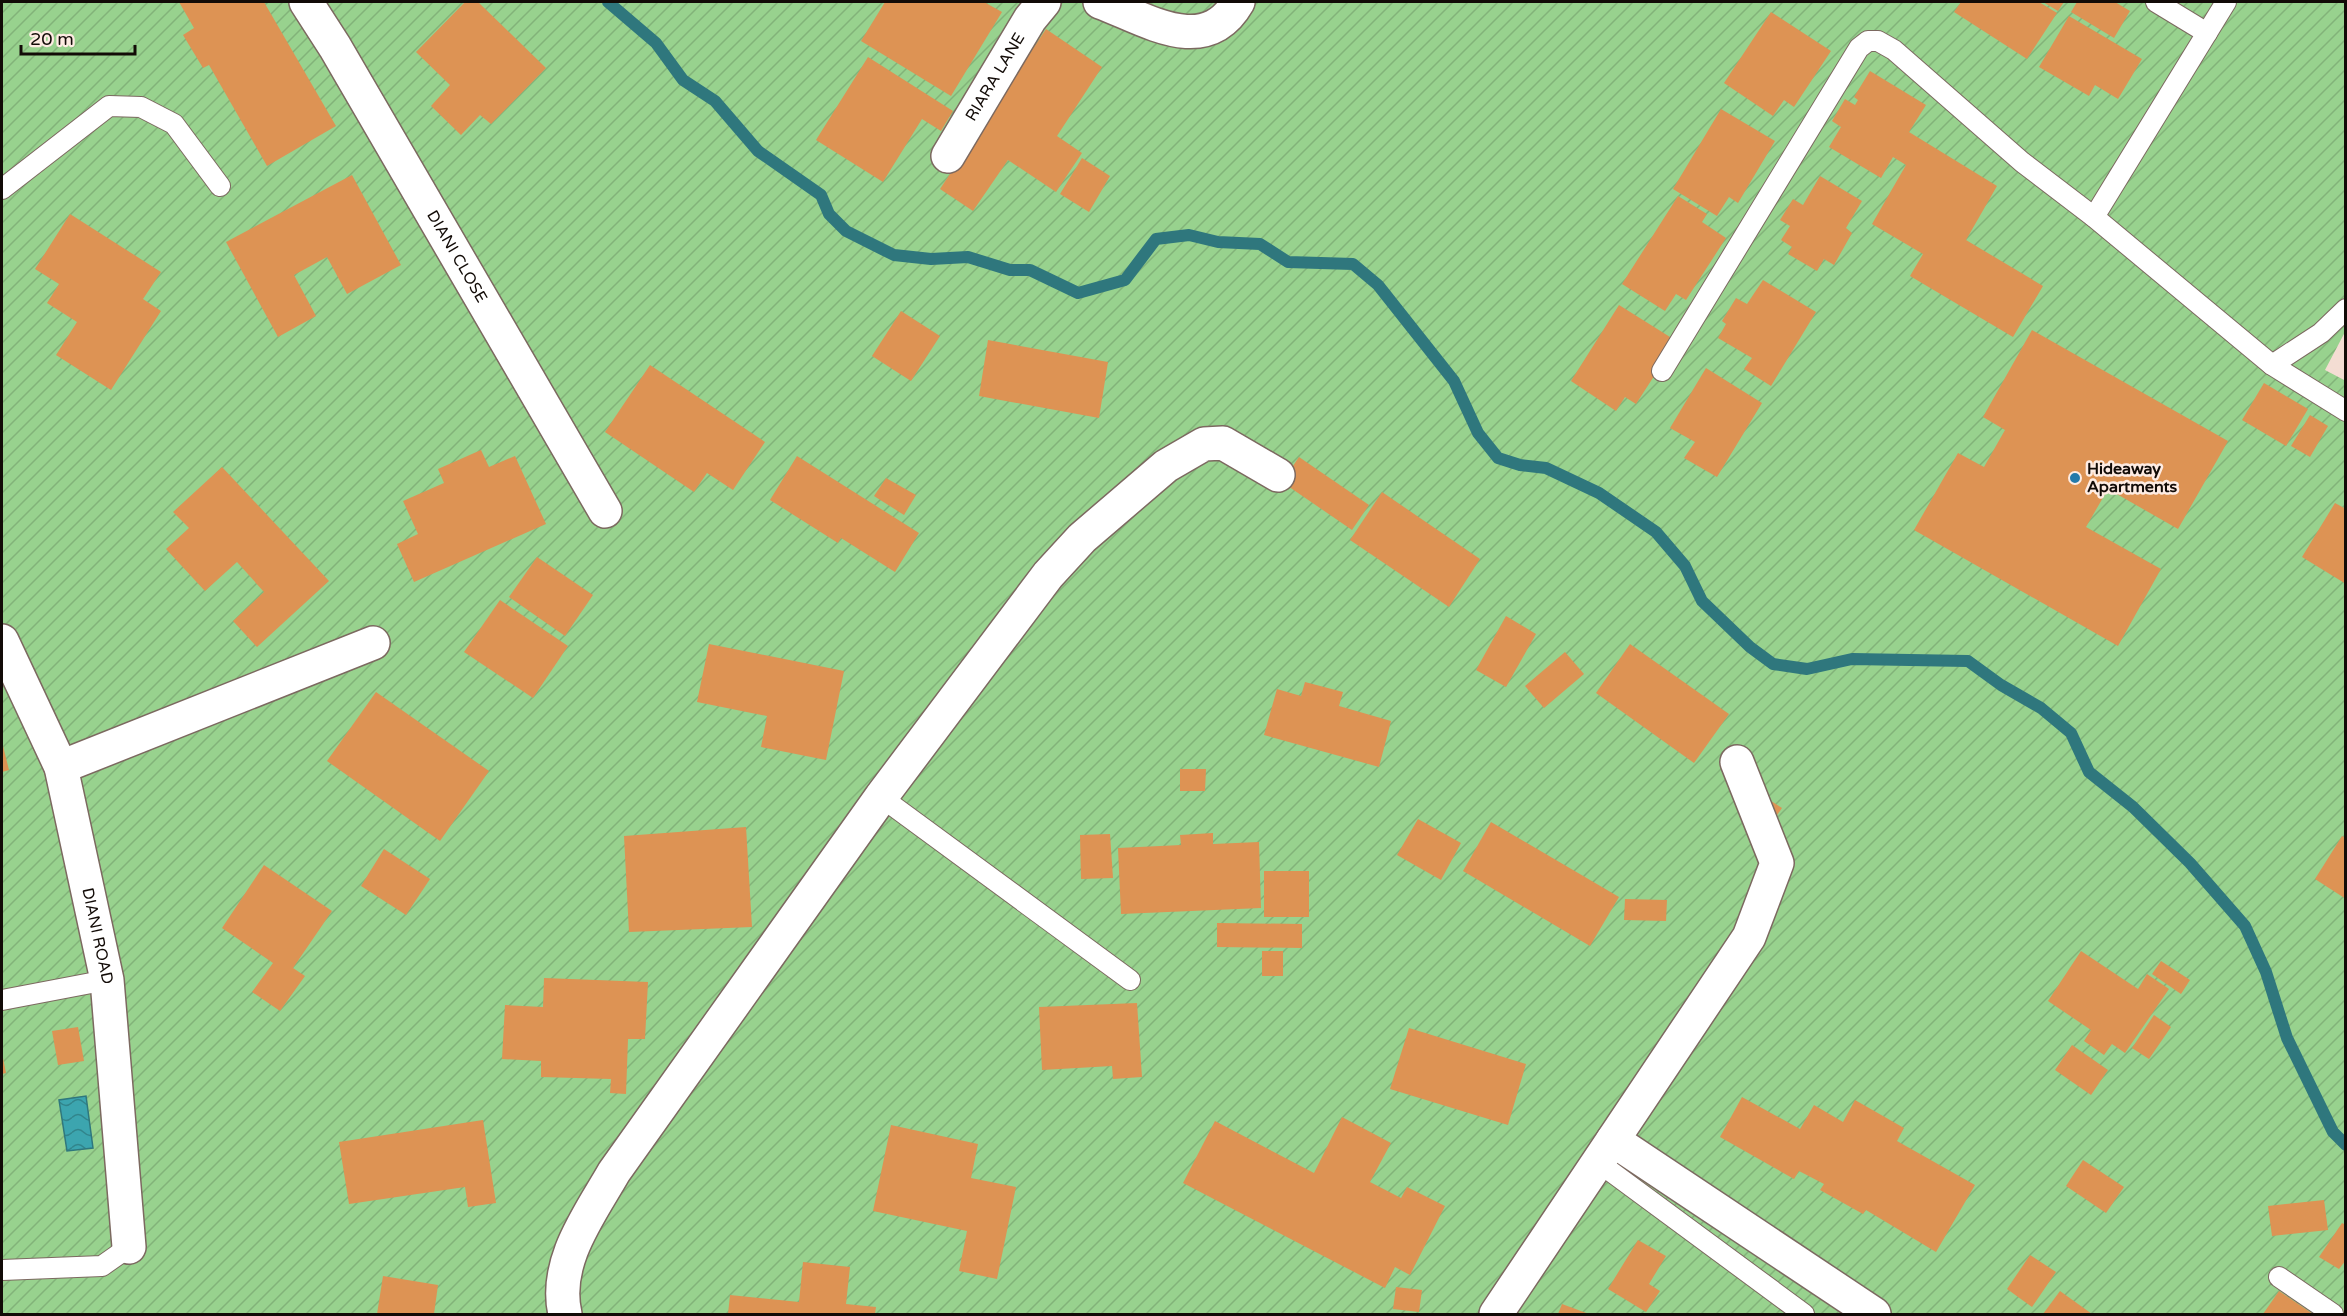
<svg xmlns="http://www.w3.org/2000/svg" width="2347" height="1316" font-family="'Varela Round',sans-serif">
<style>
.garden{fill:url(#garden-furrows)}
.water{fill:url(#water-waves);stroke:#2f777d;stroke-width:1.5}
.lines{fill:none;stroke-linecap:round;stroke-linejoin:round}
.stream{stroke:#2f777d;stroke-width:12}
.building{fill:#dd9354}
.service-casing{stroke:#7c6960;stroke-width:22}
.minor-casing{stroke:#7c6960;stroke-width:36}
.service{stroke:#fff;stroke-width:20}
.minor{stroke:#fff;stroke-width:33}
.poi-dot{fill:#247aaa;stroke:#feece3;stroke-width:2}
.labels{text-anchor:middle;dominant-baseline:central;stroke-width:5;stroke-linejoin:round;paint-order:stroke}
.street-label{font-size:16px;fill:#120b07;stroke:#feece3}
.poi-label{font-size:16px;font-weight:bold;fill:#120b07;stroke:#feece3;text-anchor:start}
</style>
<defs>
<pattern id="garden-furrows" width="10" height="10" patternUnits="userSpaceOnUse" patternTransform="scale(1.5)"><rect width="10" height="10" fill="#98d28e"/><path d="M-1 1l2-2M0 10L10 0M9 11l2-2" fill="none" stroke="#82b379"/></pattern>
<pattern id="water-waves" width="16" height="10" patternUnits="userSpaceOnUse" patternTransform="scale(1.5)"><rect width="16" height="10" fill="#3ca5af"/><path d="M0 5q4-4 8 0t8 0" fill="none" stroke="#31858c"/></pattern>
</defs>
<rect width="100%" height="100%" fill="#f4ddd3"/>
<polygon class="garden" points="2,2 2345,2 2345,332 2325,370 2346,381 2345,1314 2,1314"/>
<polygon class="water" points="86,1096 93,1148 67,1151 59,1100"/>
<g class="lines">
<polyline class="stream" points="608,2 656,43 683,80 715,101 758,151 821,195 829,214 846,231 894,255 931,259 968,257 1010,270 1030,270 1078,293 1125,280 1156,239 1189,235 1218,242 1260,244 1288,262 1353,264 1378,285 1454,381 1478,433 1498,458 1520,465 1546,468 1599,493 1656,532 1685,566 1702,601 1750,647 1773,664 1807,669 1852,659 1968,661 2001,685 2041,708 2071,733 2089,772 2133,807 2190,863 2245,926 2266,972 2287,1038 2333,1132 2346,1145"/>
</g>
<g class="building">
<polygon points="179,2 264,2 336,126 267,166 209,65 203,68 183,35 194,28"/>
<polygon points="465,2 478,2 546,68 491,124 480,115 461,135 431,106 450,85 416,52"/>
<polygon points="885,2 984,2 1002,12 951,96 861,41"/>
<polygon points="1961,2 2039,2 2057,13 2027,59 1954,12"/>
<polygon points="2043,2 2064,2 2058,11"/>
<polygon points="2077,2 2115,2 2130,11 2114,38 2071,12"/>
<polygon points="1771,12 1831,51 1794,107 1784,100 1773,116 1724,83"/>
<polygon points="2069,16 2142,59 2118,99 2095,85 2089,96 2039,67"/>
<polygon points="1046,29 1102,67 1057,136 1082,153 1056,192 1008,160 973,211 940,189"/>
<polygon points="868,57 953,111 941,131 922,119 883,182 816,140"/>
<polygon points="1870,71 1926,105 1909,132 1997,186 1966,240 2043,286 2013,337 1910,276 1923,254 1872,224 1906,165 1893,157 1881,178 1829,147 1841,127 1832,121 1845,99 1855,105 1858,100 1854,97"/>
<polygon points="1721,109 1775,141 1738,203 1729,197 1717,216 1673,189"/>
<polygon points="1082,158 1110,176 1089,212 1060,194"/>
<polygon points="352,175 401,265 347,294 327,257 294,275 316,316 278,337 226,242"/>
<polygon points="1820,176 1862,201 1846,228 1852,233 1834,265 1824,259 1817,271 1788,254 1792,247 1781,240 1790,226 1780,220 1793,199 1803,205"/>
<polygon points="1678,196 1707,214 1702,222 1726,238 1686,300 1676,294 1665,311 1622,284"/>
<polygon points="70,214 161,272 143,299 161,311 111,390 56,355 77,322 47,303 59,284 35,269"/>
<polygon points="1763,280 1816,312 1771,386 1744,369 1752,358 1718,338 1726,324 1722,321 1736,298 1747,304"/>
<polygon points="1619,305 1670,337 1665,346 1671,350 1636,404 1625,397 1616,411 1571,381"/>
<polygon points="901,311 940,336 911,381 872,356"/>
<polygon points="2032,330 2228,441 2178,529 2108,489 2086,527 2161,569 2118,646 1914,530 1958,453 1984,467 2005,430 1983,417"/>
<polygon points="988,340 1108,362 1099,418 979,396"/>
<polygon points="650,365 765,442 733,490 707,473 694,492 605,432"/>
<polygon points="1706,368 1762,403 1717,477 1684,458 1695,442 1670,428"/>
<polygon points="2264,383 2308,409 2286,446 2242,420"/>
<polygon points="2310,415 2328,426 2310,457 2291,446"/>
<polygon points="481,450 489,467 515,456 546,524 414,582 397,544 418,534 403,501 444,483 438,469"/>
<polygon points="797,456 919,533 895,572 841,538 838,543 770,500"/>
<polygon points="1299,457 1369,505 1352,530 1282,482"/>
<polygon points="222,467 329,581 257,647 233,621 264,592 237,562 205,591 166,549 189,528 173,512"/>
<polygon points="886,478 916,495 904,515 874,496"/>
<polygon points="1382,492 1480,559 1449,607 1350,540"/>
<polygon points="2335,503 2346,509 2346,584 2302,557"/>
<polygon points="537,557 593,595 565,636 509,597"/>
<polygon points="500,600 568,646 533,698 464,652"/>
<polygon points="1506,616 1536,634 1506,687 1476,670"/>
<polygon points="709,644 844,671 826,760 761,747 767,716 697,702"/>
<polygon points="1630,644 1729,714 1694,763 1596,693"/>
<polygon points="1565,652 1584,674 1544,708 1525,686"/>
<polygon points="1305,682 1343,692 1339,706 1391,721 1379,767 1264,735 1277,689 1301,696"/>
<polygon points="376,692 489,771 440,841 327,761"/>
<polygon points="2,742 9,770 2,772"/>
<polygon points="1180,769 1206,769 1205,791 1180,791"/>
<polygon points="1765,797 1782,808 1775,818"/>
<polygon points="1418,819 1461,843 1441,880 1397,855"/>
<polygon points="1491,822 1619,897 1590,946 1463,871"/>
<polygon points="746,827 752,927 629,932 624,836"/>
<polygon points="1213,833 1213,844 1259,842 1261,908 1121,914 1118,848 1181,845 1180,835"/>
<polygon points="1110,834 1113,878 1081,879 1080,835"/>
<polygon points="2342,836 2346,838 2346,899 2315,879"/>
<polygon points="384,849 430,879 406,915 361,886"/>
<polygon points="264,865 332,911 293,968 305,976 280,1011 252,992 273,963 222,928"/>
<rect x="1264" y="871" width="45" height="46"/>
<polygon points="1625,899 1667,900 1666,921 1624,920"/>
<polygon points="1217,923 1302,924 1302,948 1217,947"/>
<rect x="1262" y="951" width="21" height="25"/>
<polygon points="2081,951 2138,989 2147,974 2169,989 2125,1053 2112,1044 2104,1055 2084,1041 2091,1030 2048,1001"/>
<polygon points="2161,961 2190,980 2181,994 2152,974"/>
<polygon points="544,978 648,982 645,1039 628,1039 626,1094 610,1093 611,1079 541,1077 541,1061 502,1059 505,1005 543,1007"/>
<polygon points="1137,1003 1142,1077 1113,1079 1112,1066 1042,1070 1039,1007"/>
<polygon points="2154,1015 2171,1027 2149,1059 2132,1048"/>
<polygon points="78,1027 84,1061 58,1065 52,1031"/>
<polygon points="1409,1028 1526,1064 1508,1125 1390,1089"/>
<polygon points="2072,1045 2108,1070 2091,1095 2055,1070"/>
<polygon points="2,1053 6,1073 2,1074"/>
<polygon points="1742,1097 1800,1129 1814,1105 1843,1122 1855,1100 1904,1128 1897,1141 1975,1185 1936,1252 1866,1210 1863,1214 1820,1190 1824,1184 1799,1171 1794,1179 1720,1137"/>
<polygon points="1342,1117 1391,1143 1370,1182 1401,1198 1407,1187 1445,1206 1410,1275 1395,1267 1385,1288 1183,1183 1215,1121 1314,1173"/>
<polygon points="483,1120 496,1203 468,1207 465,1187 349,1204 339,1142"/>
<polygon points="891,1125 978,1144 971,1178 1016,1187 997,1279 959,1271 967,1231 873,1211"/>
<polygon points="2083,1160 2124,1187 2106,1213 2066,1186"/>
<polygon points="2324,1200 2328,1230 2272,1236 2268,1206"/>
<polygon points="2342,1223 2346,1225 2346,1260 2339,1269 2319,1257"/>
<polygon points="1638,1240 1666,1256 1649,1284 1660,1291 1646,1312 1608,1289"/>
<polygon points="2030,1255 2056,1272 2032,1307 2007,1289"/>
<polygon points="803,1262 850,1267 846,1304 876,1307 875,1314 728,1314 730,1295 799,1302"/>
<polygon points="383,1276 438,1285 434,1314 377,1314"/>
<polygon points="1396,1287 1422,1290 1419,1312 1393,1309"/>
<polygon points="2060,1291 2092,1314 2043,1314"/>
<polygon points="2279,1291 2313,1314 2263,1314"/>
<polygon points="1562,1304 1589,1314 1558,1314"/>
</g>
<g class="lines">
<g class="service-casing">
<g id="service">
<polyline points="2156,2 2207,33"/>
<polyline points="2,189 109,106 141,107 174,124 220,186"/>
<polyline points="2094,217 2226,2"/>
<polyline points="2272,365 2321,333 2346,309"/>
<polyline points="1662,371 1859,48 1868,41 1878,41 1894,50 2022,162 2094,217 2272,365 2346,411"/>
<polyline points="881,797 1130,980"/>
<polyline points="2,1000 107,980"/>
<polyline points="1598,1162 1804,1314"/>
<polyline points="2,1270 102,1266 129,1247"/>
<polyline points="2279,1277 2333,1314"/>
</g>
</g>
<g class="minor-casing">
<g id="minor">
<path id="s1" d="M306 2 335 47 605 511"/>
<path d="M1100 2C1146 19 1205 59 1238 2"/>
<path id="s2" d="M948 156 1030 19 1044 2"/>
<path id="s3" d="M2 641 61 767 107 980 129 1247"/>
<polyline points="61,767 373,643"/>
<polyline points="1613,1140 1874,1314"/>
<path d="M565 1314C553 1262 590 1214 614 1172L881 797 1048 575 1082 538 1166 466 1204 444 1223 443 1278 475"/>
<polyline points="1496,1314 1749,937 1777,863 1737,762"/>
</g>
</g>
<use href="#service" class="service"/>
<use href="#minor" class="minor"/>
</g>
<circle class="poi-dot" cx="2075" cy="478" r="6"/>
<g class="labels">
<g class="street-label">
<text stroke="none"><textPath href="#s2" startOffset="92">RIARA LANE</textPath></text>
<text stroke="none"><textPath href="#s1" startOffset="296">DIANI CLOSE</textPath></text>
<text stroke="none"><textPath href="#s3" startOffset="312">DIANI ROAD</textPath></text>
</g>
<g class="poi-label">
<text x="2087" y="469">Hideaway<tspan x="2087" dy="18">Apartments</tspan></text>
</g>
</g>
<rect width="2347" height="1316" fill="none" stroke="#120b07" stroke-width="6"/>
<path d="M21 45v9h114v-9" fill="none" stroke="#120b07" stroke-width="3"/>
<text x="30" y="45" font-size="18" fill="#120b07" stroke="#feece3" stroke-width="4.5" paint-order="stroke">20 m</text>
</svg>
